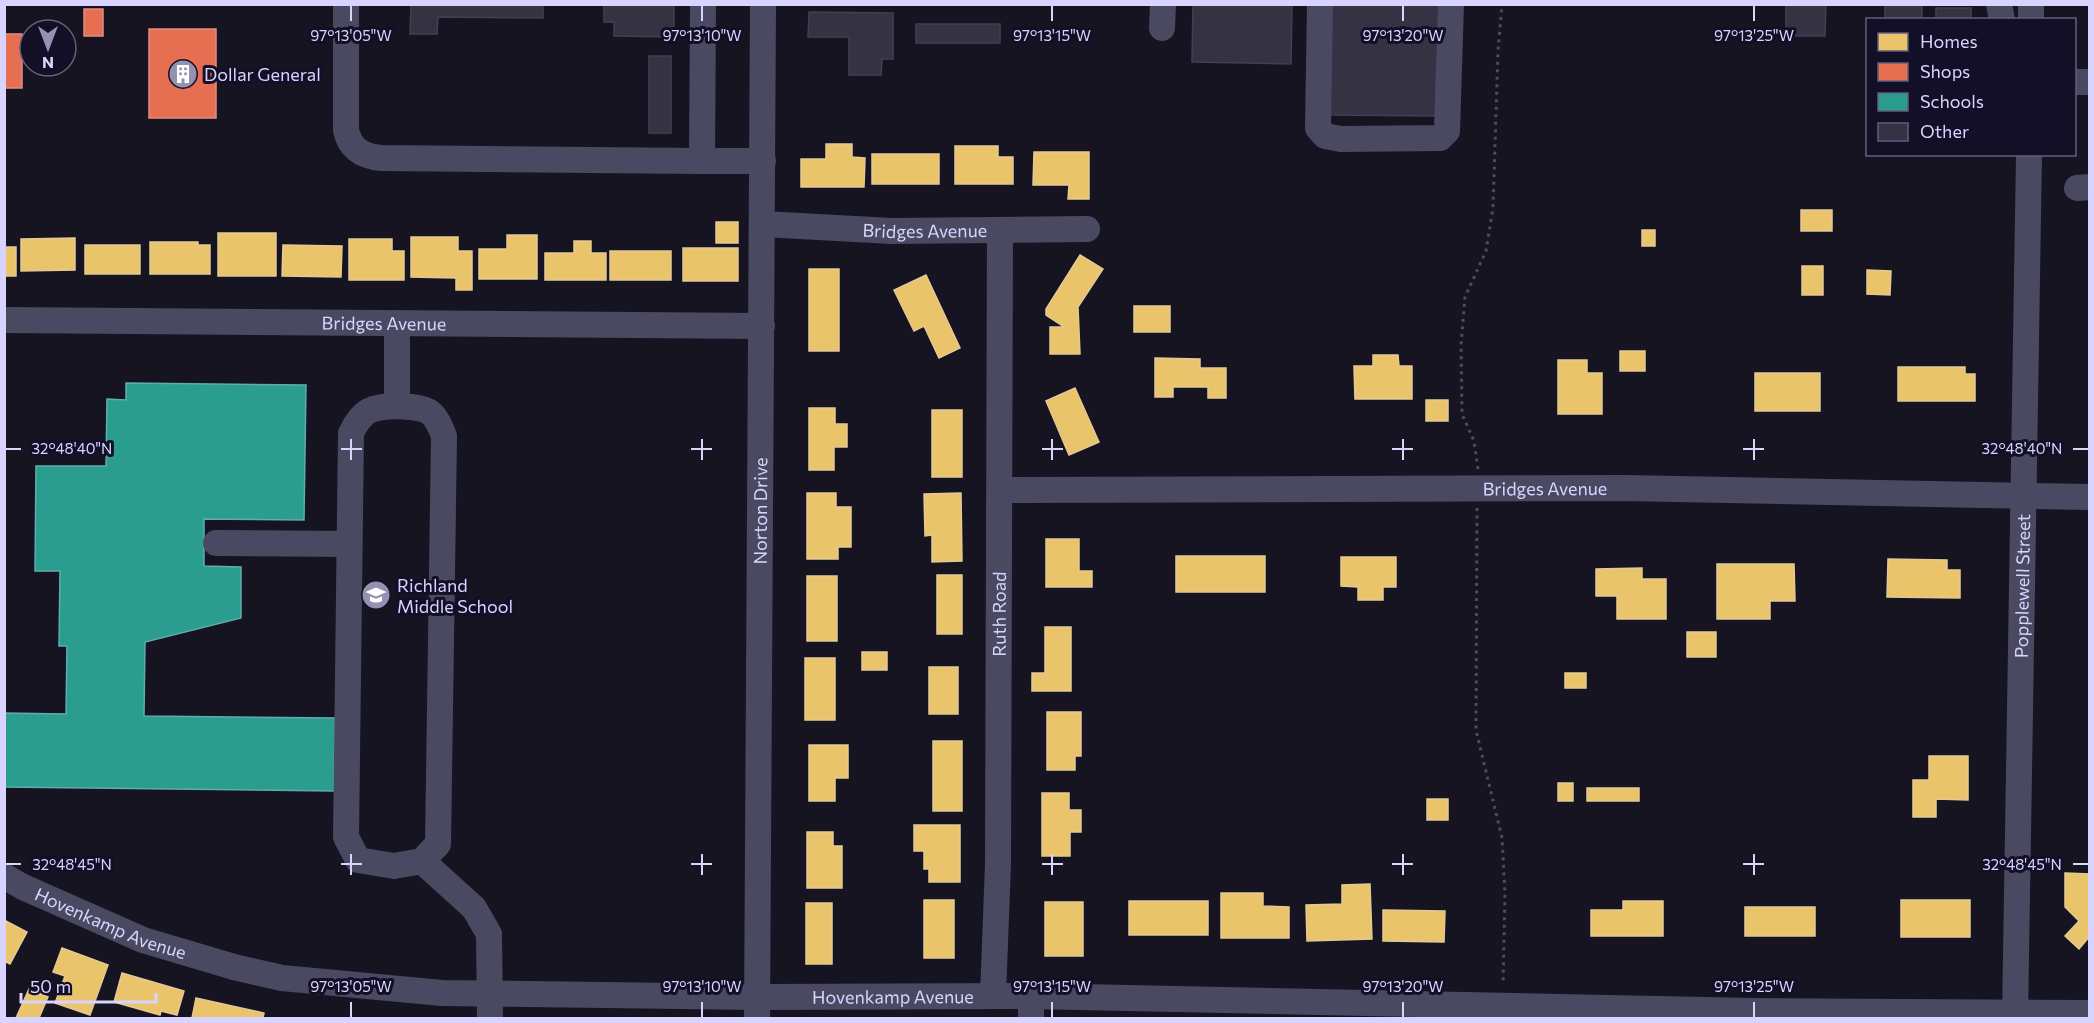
<svg xmlns="http://www.w3.org/2000/svg" width="2094" height="1023" font-family="Commissioner,sans-serif">
<style>
.homes{fill:#e9c46a;stroke:#e4c997;stroke-width:1.5}
.shops{fill:#e76f51;stroke:#e38d85;stroke-width:1.5}
.schools{fill:#2a9d8f;stroke:#5eaeb1;stroke-width:1.5}
.building{fill:#343243;stroke:#433f54;stroke-width:1.5}
.lines{fill:none;stroke-linecap:round;stroke-linejoin:round}
.path{stroke:#44505f;stroke-width:3;stroke-dasharray:3 4.5;stroke-linecap:butt}
.minor{stroke:#4a4962;stroke-width:26}
.ticks{fill:none;stroke:#d9d4ff;stroke-width:2}
.labels{text-anchor:middle;dominant-baseline:central;stroke-width:6;stroke-linejoin:round;paint-order:stroke}
.poi-label{font-size:18px;fill:#d9d4ff;stroke:#130f26;text-anchor:start}
.street-label{font-size:18px;fill:#d9d4ff;stroke:#130f26}
.ticks-label{font-size:15px;text-anchor:middle;fill:#d9d4ff;stroke:#130f26;stroke-width:6;stroke-linejoin:round;paint-order:stroke}
</style>
<rect width="100%" height="100%" fill="#161421"/>
<g class="homes">
<polygon points="826,144 852,144 852,157 865,158 864,187 801,187 801,159 826,159"/>
<polygon points="955,146 998,146 998,157 1013,157 1013,184 955,184"/>
<polygon points="1034,152 1089,152 1089,199 1068,199 1069,185 1033,185"/>
<rect x="872" y="154" width="67" height="30"/>
<rect x="1801" y="210" width="31" height="21"/>
<rect x="716" y="222" width="22" height="21"/>
<rect x="1642" y="230" width="13" height="16"/>
<rect x="218" y="233" width="58" height="43"/>
<polygon points="507,235 537,235 537,279 479,279 479,249 507,249"/>
<polygon points="411,237 458,237 458,251 472,251 472,290 456,290 456,278 411,277"/>
<polygon points="75,238 75,270 21,271 21,239"/>
<polygon points="349,239 392,239 392,251 404,251 404,280 349,280"/>
<polygon points="574,241 591,241 591,253 606,253 606,280 545,280 545,253 574,253"/>
<polygon points="150,242 198,242 198,245 210,245 210,274 150,274"/>
<rect x="85" y="245" width="55" height="29"/>
<polygon points="283,245 342,246 341,277 282,276"/>
<rect x="4" y="247" width="12" height="29"/>
<rect x="683" y="248" width="55" height="33"/>
<rect x="610" y="251" width="61" height="29"/>
<polygon points="1080,255 1103,269 1078,307 1080,354 1050,354 1050,327 1064,327 1046,315 1046,309"/>
<rect x="1802" y="266" width="21" height="29"/>
<rect x="809" y="269" width="30" height="82"/>
<polygon points="1867,270 1891,271 1890,295 1867,294"/>
<polygon points="926,275 960,348 939,358 924,326 914,331 894,290"/>
<rect x="1134" y="306" width="36" height="26"/>
<rect x="1620" y="351" width="25" height="20"/>
<polygon points="1373,355 1398,355 1399,366 1412,366 1412,399 1355,399 1354,366 1373,366"/>
<polygon points="1155,358 1200,359 1200,368 1226,368 1226,398 1208,398 1208,387 1173,387 1173,397 1155,397"/>
<polygon points="1558,360 1587,360 1587,373 1602,373 1602,414 1558,414"/>
<polygon points="1898,367 1965,367 1965,374 1975,374 1975,401 1898,401"/>
<rect x="1755" y="373" width="65" height="38"/>
<polygon points="1075,388 1099,442 1069,455 1046,401"/>
<rect x="1426" y="400" width="22" height="21"/>
<polygon points="809,408 835,408 835,424 847,424 847,447 834,447 834,470 809,470"/>
<rect x="932" y="410" width="30" height="67"/>
<polygon points="807,493 836,493 836,507 851,507 851,547 838,547 838,559 807,559"/>
<polygon points="961,493 962,561 932,562 932,535 925,536 924,494"/>
<polygon points="1046,539 1079,539 1079,571 1092,571 1092,587 1046,587"/>
<rect x="1176" y="556" width="89" height="36"/>
<polygon points="1341,557 1396,557 1396,587 1383,587 1383,600 1358,600 1358,587 1341,586"/>
<polygon points="1888,559 1947,560 1947,570 1960,570 1960,598 1887,597"/>
<polygon points="1717,564 1794,564 1795,601 1770,601 1770,619 1717,619"/>
<polygon points="1642,568 1642,579 1666,579 1666,619 1617,619 1617,596 1596,596 1596,569"/>
<rect x="937" y="575" width="25" height="59"/>
<rect x="807" y="576" width="30" height="65"/>
<polygon points="1045,627 1071,627 1071,691 1032,691 1032,673 1045,673"/>
<rect x="1687" y="632" width="29" height="25"/>
<rect x="862" y="652" width="25" height="18"/>
<rect x="805" y="658" width="30" height="62"/>
<rect x="929" y="667" width="29" height="47"/>
<rect x="1565" y="673" width="21" height="15"/>
<polygon points="1047,712 1081,712 1081,756 1075,756 1075,770 1047,770"/>
<rect x="933" y="741" width="29" height="70"/>
<polygon points="809,745 848,745 848,778 835,778 835,801 809,801"/>
<polygon points="1929,756 1968,756 1968,800 1936,799 1936,817 1913,817 1913,780 1929,780"/>
<rect x="1558" y="783" width="15" height="18"/>
<rect x="1587" y="788" width="52" height="13"/>
<polygon points="1042,793 1069,793 1069,810 1081,810 1081,832 1070,832 1070,856 1042,856"/>
<rect x="1427" y="799" width="21" height="21"/>
<polygon points="914,825 960,825 960,882 929,882 929,869 924,869 924,851 914,851"/>
<polygon points="807,832 833,832 833,846 842,846 842,888 807,888"/>
<polygon points="2065,873 2090,874 2090,936 2079,949 2065,936 2079,921 2065,907"/>
<polygon points="1370,884 1372,939 1307,941 1306,905 1342,904 1342,885"/>
<polygon points="1221,893 1263,893 1263,906 1289,907 1289,938 1221,938"/>
<rect x="924" y="900" width="30" height="58"/>
<rect x="1901" y="900" width="69" height="37"/>
<rect x="1129" y="901" width="79" height="34"/>
<polygon points="1623,901 1663,901 1663,936 1591,936 1591,910 1623,910"/>
<rect x="1045" y="902" width="38" height="54"/>
<rect x="806" y="903" width="26" height="61"/>
<rect x="1745" y="907" width="70" height="29"/>
<polygon points="1383,910 1445,911 1444,942 1383,941"/>
<polygon points="4,920 27,932 10,964 4,961"/>
<polygon points="62,948 108,965 90,1015 55,1003 65,976 53,972"/>
<polygon points="122,973 184,991 177,1015 161,1011 160,1015 114,1002"/>
<polygon points="29,989 48,997 39,1018 16,1018"/>
<polygon points="196,998 264,1013 263,1018 192,1018"/>
</g>
<g class="shops">
<rect x="84" y="9" width="19" height="27"/>
<rect x="149" y="29" width="67" height="89"/>
<rect x="4" y="34" width="18" height="54"/>
</g>
<polygon class="schools" points="126,383 306,385 304,520 204,519 204,566 241,567 241,618 145,642 144,716 335,718 334,791 4,787 4,713 66,714 67,646 59,646 60,571 35,571 36,466 106,466 107,399 126,400"/>
<g class="building">
<polygon points="411,4 543,4 543,18 438,17 437,34 410,34"/>
<polygon points="604,4 674,4 674,37 614,36 614,22 604,22"/>
<polygon points="1193,4 1292,4 1291,64 1192,62"/>
<polygon points="1329,4 1441,4 1439,116 1328,115"/>
<polygon points="1786,4 1826,4 1825,36 1786,36"/>
<rect x="1885" y="4" width="37" height="16"/>
<rect x="1936" y="8" width="35" height="12"/>
<polygon points="809,12 893,13 893,59 882,59 881,75 849,75 849,37 808,37"/>
<rect x="916" y="24" width="84" height="19"/>
<rect x="649" y="56" width="22" height="77"/>
</g>
<g class="lines">
<g class="path">
<polyline points="1478,469 1474,441 1462,414 1461,345 1465,297 1486,251 1493,208 1498,51 1502,4"/>
<polyline points="1477,508 1476,730 1502,838 1505,893 1503,984"/>
</g>
<g class="minor">
<path d="M346 4V130C350 149 362 156 381 158L702 161"/>
<polyline points="703,4 702,161 763,161"/>
<polyline points="1320,4 1318,128 1325,136 1341,139 1440,138 1447,131 1451,4"/>
<polyline points="1999,4 2002,20"/>
<polyline points="2031,4 2031,20"/>
<polyline points="1162,28 1163,4"/>
<polyline points="2074,82 2090,82"/>
<polyline points="2077,188 2090,187"/>
<path id="s1" d="M763 224 892 231 1087 229"/>
<path id="s2" d="M4 320 762 326"/>
<polyline points="397,323 397,406"/>
<path d="M397 406C426 408 433 407 444 436L438 844 422 861 394 866 358 860 346 837 351 433C363 409 371 407 397 406Z"/>
<path id="s3" d="M1001 490 1625 488 2090 497"/>
<polyline points="216,543 349,544"/>
<polyline points="422,861 474,908 489,934 490,1018"/>
<path id="s4" d="M4 876 23 887 143 940 234 967 282 978 442 993 757 997 1031 996 1754 1011 2090 1013"/>
<path id="s5" d="M993 996 998 864 1000 231"/>
<path id="s6" d="M757 1018 763 4"/>
<polyline points="1031,1018 1031,996"/>
<path id="s7" d="M2015 1018 2029 154"/>
</g>
</g>
<path class="ticks" d="M351 6V21M702 6V21M1052 6V21M1403 6V21M1754 6V21M351 439V460M702 439V460M1052 439V460M1403 439V460M1754 439V460M6 449H21M341 449H362M691 449H712M1042 449H1063M1392 449H1413M1743 449H1764M2073 449H2088M351 854V875M702 854V875M1052 854V875M1403 854V875M1754 854V875M6 864H21M341 864H362M691 864H712M1042 864H1063M1392 864H1413M1743 864H1764M2073 864H2088M351 1002V1017M702 1002V1017M1052 1002V1017M1403 1002V1017M1754 1002V1017"/>
<defs>
<g id="building-disc" transform="scale(1.5)"><circle r="9.5" fill="#9591b1" stroke="#130f26"/><path d="M-4-6H4V6H1V3H-1V6H-4ZM-2.5-4.3h1.7v1.8h-1.7ZM.8-4.3h1.7v1.8H.8ZM-2.5-1h1.7V.8h-1.7ZM.8-1h1.7V.8H.8Z" fill="#fff"/></g>
<g id="school-disc" transform="scale(1.5)"><circle r="9.5" fill="#9591b1" stroke="#130f26"/><path d="M0-5L7-2L0 1L-7-2ZM-4 1L0 2.5L4 1V4Q0 6-4 4Z" fill="#fff"/></g>
</defs>
<g fill-rule="evenodd">
<use href="#building-disc" x="183" y="74"/>
<use href="#school-disc" x="376" y="595"/>
</g>
<g class="labels">
<g class="poi-label">
<text x="204" y="74">Dollar General</text>
<text x="397" y="585">Richland<tspan x="397" dy="21">Middle School</tspan></text>
</g>
<g class="street-label">
<text stroke="none"><textPath href="#s1" startOffset="162">Bridges Avenue</textPath></text>
<text stroke="none"><textPath href="#s2" startOffset="380">Bridges Avenue</textPath></text>
<text stroke="none"><textPath href="#s3" startOffset="544">Bridges Avenue</textPath></text>
<text stroke="none"><textPath href="#s6" startOffset="507">Norton Drive</textPath></text>
<text stroke="none"><textPath href="#s7" startOffset="432">Popplewell Street</textPath></text>
<text stroke="none"><textPath href="#s5" startOffset="382">Ruth Road</textPath></text>
<text stroke="none"><textPath href="#s4" startOffset="117">Hovenkamp Avenue</textPath></text>
<text stroke="none"><textPath href="#s4" startOffset="909">Hovenkamp Avenue</textPath></text>
</g>
</g>
<g class="ticks-label">
<text x="351" y="41">97°13'05"W</text>
<text x="702" y="41">97°13'10"W</text>
<text x="1052" y="41">97°13'15"W</text>
<text x="1403" y="41">97°13'20"W</text>
<text x="1754" y="41">97°13'25"W</text>
<text x="2022" y="454">32°48'40"N</text>
<text x="72" y="454">32°48'40"N</text>
<text x="2022" y="870">32°48'45"N</text>
<text x="72" y="870">32°48'45"N</text>
<text x="351" y="992">97°13'05"W</text>
<text x="702" y="992">97°13'10"W</text>
<text x="1052" y="992">97°13'15"W</text>
<text x="1403" y="992">97°13'20"W</text>
<text x="1754" y="992">97°13'25"W</text>
</g>
<rect width="2094" height="1023" fill="none" stroke="#d9d4ff" stroke-width="12"/>
<rect x="1866" y="18" width="210" height="138" fill="#130f26" stroke="#625e7d" stroke-width="1.5"/>
<rect x="1878" y="33" width="30" height="18" fill="#e9c46a" stroke="#625e7d" stroke-width="1.5"/>
<text x="1920" y="48" font-size="18" fill="#d9d4ff">Homes</text>
<rect x="1878" y="63" width="30" height="18" fill="#e76f51" stroke="#625e7d" stroke-width="1.5"/>
<text x="1920" y="78" font-size="18" fill="#d9d4ff">Shops</text>
<rect x="1878" y="93" width="30" height="18" fill="#2a9d8f" stroke="#625e7d" stroke-width="1.5"/>
<text x="1920" y="108" font-size="18" fill="#d9d4ff">Schools</text>
<rect x="1878" y="123" width="30" height="18" fill="#343243" stroke="#625e7d" stroke-width="1.5"/>
<text x="1920" y="138" font-size="18" fill="#d9d4ff">Other</text>
<g transform="translate(48 48) rotate(180)"><circle r="28" fill="#130f26" stroke="#625e7d" stroke-width="1.5"/>
<path d="M0-4.5L10 22L0 15L-10 22Z" fill="#9591b1"/>
<text y="-9" font-size="16" font-weight="bold" text-anchor="middle" fill="#d9d4ff">N</text>
</g>
<path d="M21 993v9h135v-9" fill="none" stroke="#d9d4ff" stroke-width="3"/>
<text x="30" y="993" font-size="18" fill="#d9d4ff" stroke="#130f26" stroke-width="4.5" paint-order="stroke">50 m</text>
</svg>
